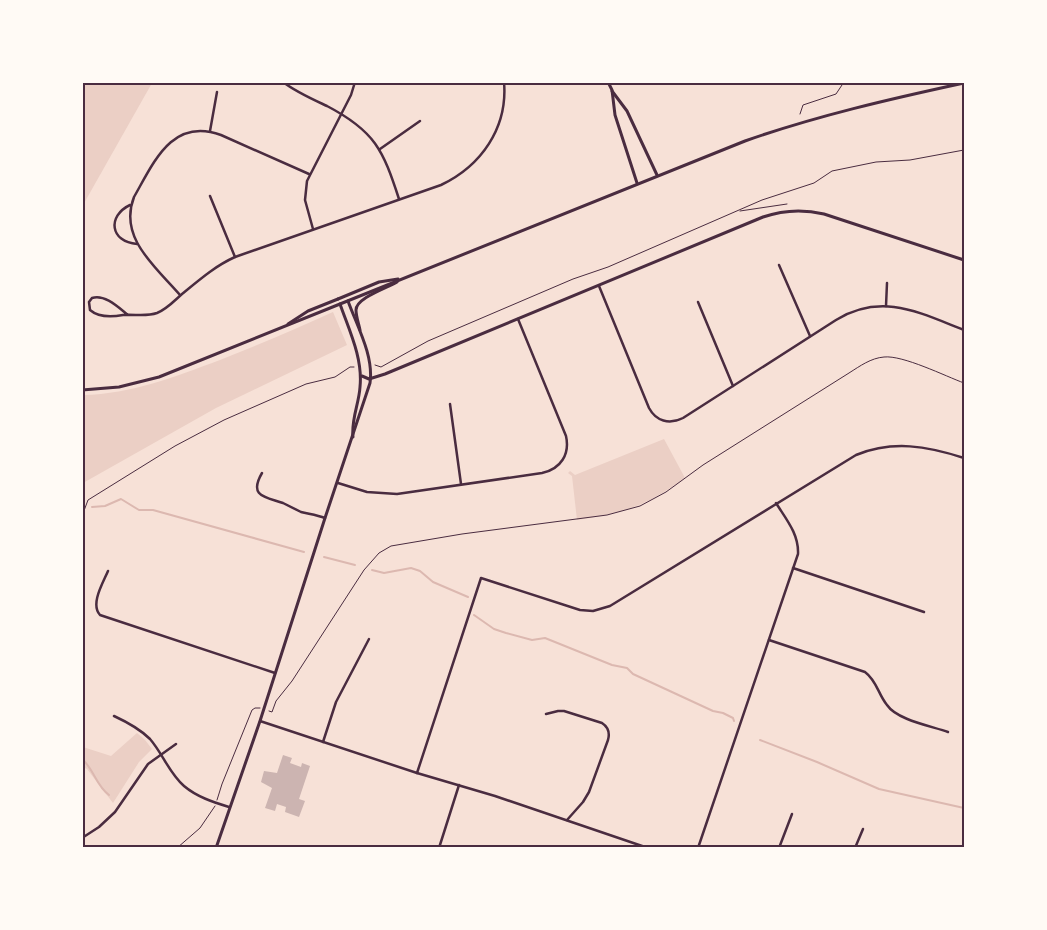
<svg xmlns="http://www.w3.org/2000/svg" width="1047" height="930" font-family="'IBM Plex Serif',serif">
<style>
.green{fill:#ebcfc5}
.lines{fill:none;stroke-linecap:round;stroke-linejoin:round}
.stream{stroke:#dcb8b0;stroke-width:2}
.building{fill:#ccb4b1}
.path{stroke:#4a2c40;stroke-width:1}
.minor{stroke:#4a2c40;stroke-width:2.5}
.tertiary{stroke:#4a2c40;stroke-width:3}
.secondary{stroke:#4a2c40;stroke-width:3}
.neatline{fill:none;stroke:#4a2c40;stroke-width:2}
</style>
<rect width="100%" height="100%" fill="#f7e1d7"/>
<g class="green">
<polygon points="83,82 152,83 83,205 82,83"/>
<path d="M333 312 347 345 216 408 83 483V395C132 394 174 377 220 360 258 345 296 329 333 312Z"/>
<path d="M664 439 685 478C646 506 624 513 577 520L572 476 568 473 570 471 575 475Z"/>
<polygon points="137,733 145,740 152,749 139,762 113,803 87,769 83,767 83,747 111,756"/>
</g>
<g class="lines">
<g class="stream">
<polyline points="92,507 105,506 121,499 139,510 153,510 304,552"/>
<polyline points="324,557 355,565"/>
<polyline points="372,570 384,573 411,568 420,571 433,582 468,597"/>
<polyline points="474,615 494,629 506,633 532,640 545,638 612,665 627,668 633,674 713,711 723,713 733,718 734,721"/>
<polyline points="760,740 817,762 879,789 964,808"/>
<path d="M82 759C94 769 96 786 109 795"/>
</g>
</g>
<polygon class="building" points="283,755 292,758 290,763 301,767 302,763 310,766 299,799 305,801 299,817 285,812 286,807 277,804 275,811 265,808 272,788 261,782 264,771 277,773"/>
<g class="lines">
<g class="path">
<polyline points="800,114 803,105 836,94 844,82"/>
<polyline points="740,211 787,204"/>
<polyline points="375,365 381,367 428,341 573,279 608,267 762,200 814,183 832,171 876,162 910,160 964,150"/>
<polyline points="82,516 88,500 175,446 224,420 306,384 335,377 350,367 354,367"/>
<path d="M269 711 272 712 276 701 292 681 364 570 379 553 391 546 462 534 607 515 640 506 666 492 703 465 849 373C860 366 871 358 884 357 903 355 945 376 964 383"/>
<polyline points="217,800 222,784 252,710 255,708 260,708"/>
<polyline points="177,848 200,828 215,806"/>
</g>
<g class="minor">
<path d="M283 82C296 92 312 99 327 106 375 131 383 150 399 199"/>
<polyline points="210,131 217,92"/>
<polyline points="380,149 420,121"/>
<polyline points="210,196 235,257"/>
<path d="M130 205C107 216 110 242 137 244"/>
<polyline points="313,229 305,200 307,181 351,95 355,82"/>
<polyline points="779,265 810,336"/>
<path d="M599 286 649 408C656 421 669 425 683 418L836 320C882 292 920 313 964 330"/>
<path d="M180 295C156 267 118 238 134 197 154 162 172 117 221 135L309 174"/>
<polyline points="698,302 733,386"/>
<polyline points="886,306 887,283"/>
<path d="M128 315C118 307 105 294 92 298L89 302 90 310C98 317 112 317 123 315 135 314 146 317 157 313 167 309 174 301 182 294 199 280 215 266 235 257L441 185C481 166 508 128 504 82"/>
<polyline points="450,404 461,484"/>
<path d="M262 473C248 497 266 497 283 503 289 506 295 509 301 512 309 514 317 515 325 518"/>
<path d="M338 483 367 492 397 494 542 473C561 469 570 454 566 436L518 319"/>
<polyline points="793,568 924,612"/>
<path d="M108 571C103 583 90 604 100 615L275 673"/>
<path d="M769 640 865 672C877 681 878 694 887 705 897 720 931 726 948 732"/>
<path d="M546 714 558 711H564L602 723C608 727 610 733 608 740L589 792 583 802 567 820"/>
<path d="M114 716C127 722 140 729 150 739 163 754 169 773 184 786 197 797 213 802 229 807"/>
<polyline points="260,721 417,773 495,796 648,848"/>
<polyline points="323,742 336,702 369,639"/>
<path d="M417 773 481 578 580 610 593 611 610 606 856 455C893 440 927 446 964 458"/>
<polyline points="82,838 99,827 115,812 148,764 176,744"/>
<polyline points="439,848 459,785"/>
<path d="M698 848 798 554C799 534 786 519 776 503"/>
<polyline points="779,848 792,814"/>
<polyline points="855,848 863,829"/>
</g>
<g class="tertiary">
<polyline points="608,82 612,90 615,115 637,183"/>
<polyline points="612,91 627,111 657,175"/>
<polyline points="288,324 308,311 338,299"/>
<polyline points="82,390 119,387 159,377 340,304"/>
</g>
<g class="secondary">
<polyline points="338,299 379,282 398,279"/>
<path d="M360 330C359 324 356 317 356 310 356 298 387 288 397 282"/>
<path d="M362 376 369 379 385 374 763 217C783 210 803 209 824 214L964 260"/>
<path d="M353 437C351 419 359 404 360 387 363 358 349 330 340 304L745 141C816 116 890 99 964 83"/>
<path d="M216 848 260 721 325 518 370 383C374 356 357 326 348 301"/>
</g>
</g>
<rect width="1047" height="930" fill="none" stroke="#fffaf5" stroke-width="168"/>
<rect x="84" y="84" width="879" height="762" class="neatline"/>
</svg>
